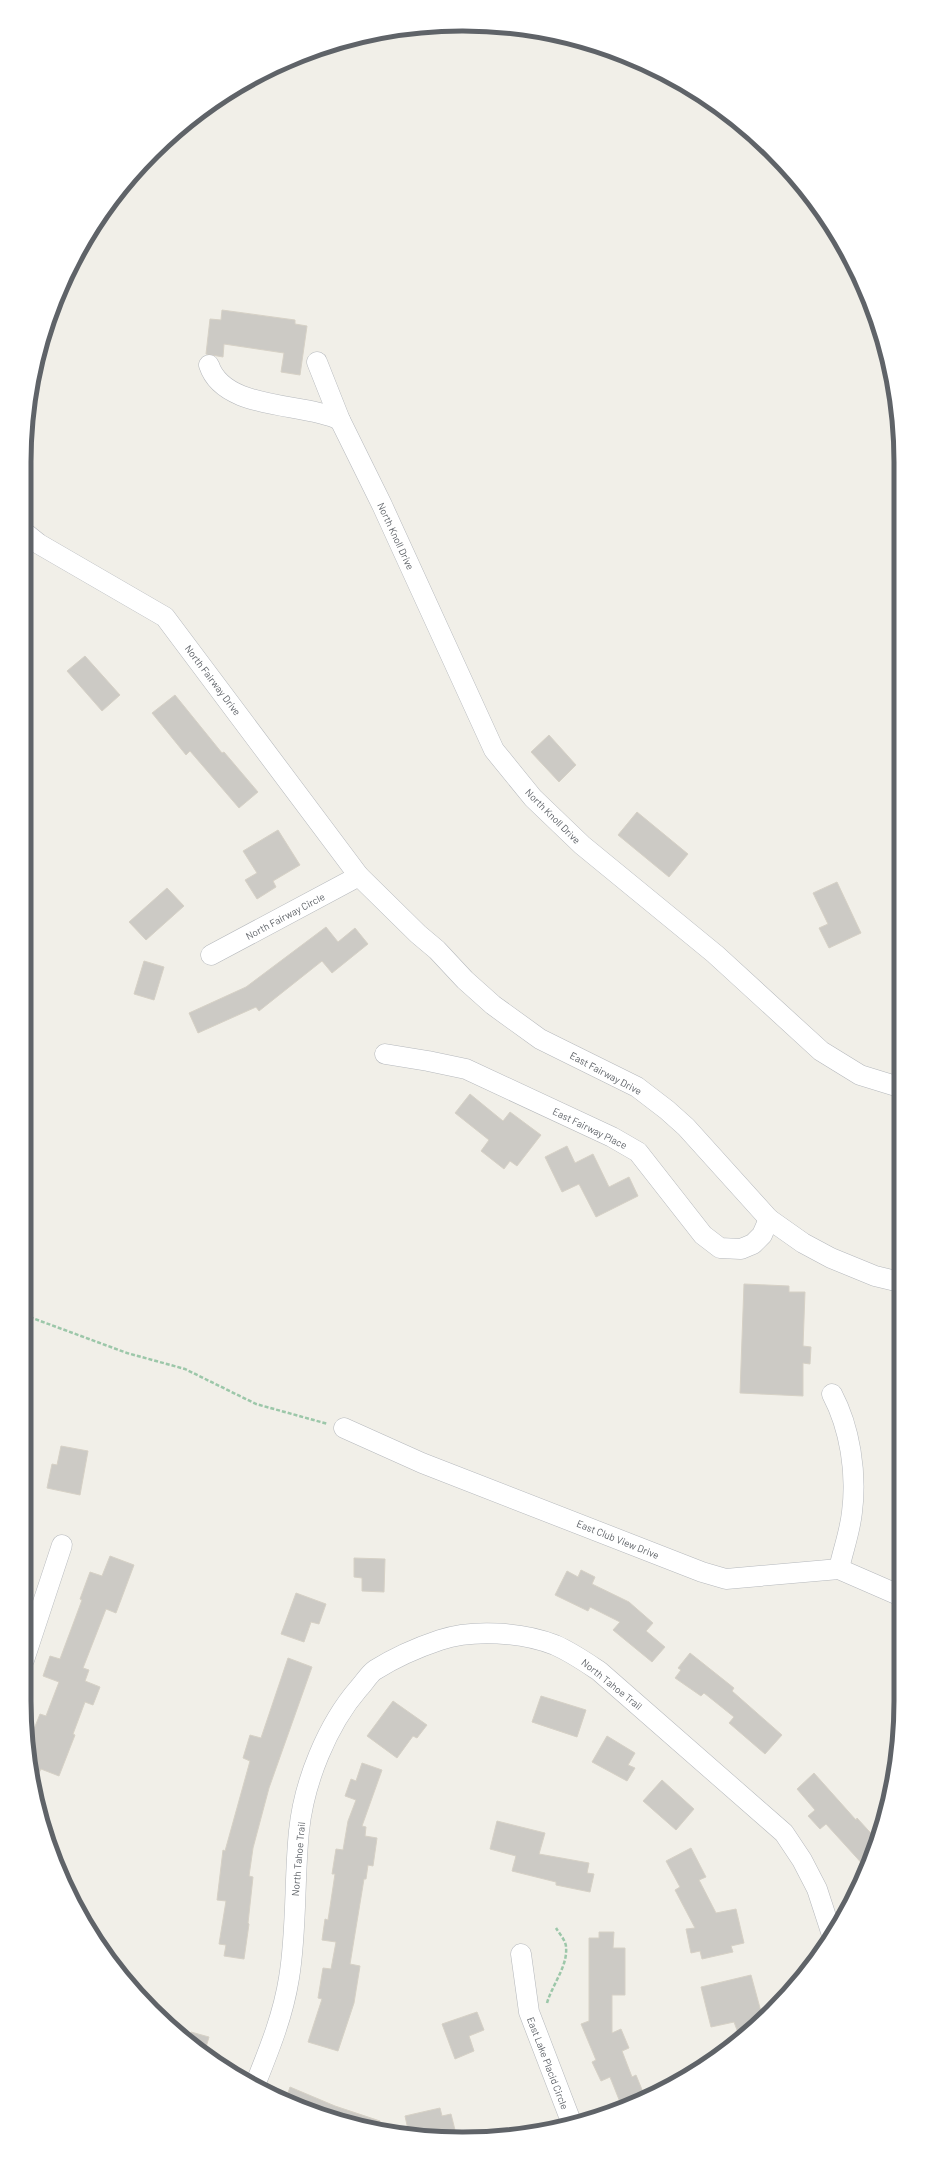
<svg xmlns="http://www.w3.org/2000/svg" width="925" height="2163" font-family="Barlow,sans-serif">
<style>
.building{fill:#cccac5;stroke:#d6d1c6}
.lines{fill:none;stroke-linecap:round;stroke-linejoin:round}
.minor-casing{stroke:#b5b8bc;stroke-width:21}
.path{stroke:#9cc7a9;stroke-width:2.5;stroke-dasharray:4 2;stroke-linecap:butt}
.minor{stroke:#fff;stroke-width:20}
.labels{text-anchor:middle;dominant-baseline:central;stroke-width:4;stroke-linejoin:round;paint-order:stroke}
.street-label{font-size:10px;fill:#5f6368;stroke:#fff}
.rim{fill:none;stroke:#5f6368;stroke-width:5}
</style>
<rect width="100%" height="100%" fill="#f1efe8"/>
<g class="building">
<polygon points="222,310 295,320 295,324 307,326 300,375 281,372 284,353 224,344 223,357 206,354 210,319 221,320"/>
<polygon points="85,656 120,695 102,711 67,671"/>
<polygon points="175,695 222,753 224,752 258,792 239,808 190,751 186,755 152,713"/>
<polygon points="549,735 576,765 559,782 531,752"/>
<polygon points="637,812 688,854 669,877 618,835"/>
<polygon points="278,830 300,865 273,881 276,887 257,899 245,880 257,873 243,851"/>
<polygon points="837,882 861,933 829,948 819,928 828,924 813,893"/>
<polygon points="167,888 184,906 146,940 129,922"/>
<polygon points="326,927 338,942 355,928 368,944 332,973 322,961 259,1011 256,1007 198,1033 189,1013 246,987"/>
<polygon points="144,961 164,967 154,1000 134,994"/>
<polygon points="470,1094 503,1121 510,1112 541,1135 517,1166 510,1161 504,1169 481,1151 489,1140 455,1113"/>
<polygon points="567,1146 575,1163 593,1154 609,1187 629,1177 638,1196 596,1217 579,1184 562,1192 545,1157"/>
<polygon points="744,1284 789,1286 789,1292 805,1292 803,1346 811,1347 810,1364 803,1363 803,1396 740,1393"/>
<polygon points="61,1446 88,1451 80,1495 47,1488 52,1464 57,1465"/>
<polygon points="110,1556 134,1565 116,1613 106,1609 83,1668 89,1670 85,1681 100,1687 93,1705 85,1702 73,1734 75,1735 59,1776 41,1769 32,1786 28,1744 40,1714 46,1716 59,1682 43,1676 50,1656 60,1659 82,1600 80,1599 90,1572 102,1576"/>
<polygon points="354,1558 385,1559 384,1592 362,1591 362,1578 354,1577"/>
<polygon points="581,1570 595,1577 592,1584 629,1602 653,1623 646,1631 665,1647 652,1662 613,1630 620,1622 590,1607 588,1611 555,1595 567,1571 578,1577"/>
<polygon points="296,1593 326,1604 319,1624 311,1622 304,1642 281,1634"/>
<polygon points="690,1653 734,1688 732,1691 782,1735 765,1754 729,1723 734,1717 704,1693 701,1696 675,1678 681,1670 678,1668"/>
<polygon points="288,1658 312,1667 269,1788 253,1848 249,1876 253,1877 248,1923 249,1924 244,1959 224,1956 226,1945 219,1944 226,1901 217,1900 223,1850 225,1851 250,1761 243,1758 250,1735 261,1738"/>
<polygon points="541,1696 586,1710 577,1737 532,1722"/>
<polygon points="393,1701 427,1725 417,1738 413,1736 397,1758 367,1736"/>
<polygon points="607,1736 635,1753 628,1765 635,1768 627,1781 592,1762"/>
<polygon points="362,1763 382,1770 362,1826 366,1827 365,1836 377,1838 373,1866 368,1865 366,1879 364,1879 350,1964 360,1966 354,2003 338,2051 308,2042 322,1999 318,1998 323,1968 331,1969 336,1942 322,1940 325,1919 328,1920 335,1874 332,1874 336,1849 343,1850 348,1821 356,1800 345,1796 351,1779 356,1781"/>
<polygon points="814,1773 856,1820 857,1818 878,1841 866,1868 826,1824 820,1829 808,1816 815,1810 797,1789"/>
<polygon points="662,1780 694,1809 676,1830 643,1801"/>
<polygon points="497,1821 545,1833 539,1854 589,1863 587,1873 594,1874 590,1892 556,1885 556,1882 512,1871 516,1856 490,1849"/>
<polygon points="691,1848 706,1877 699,1880 716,1913 736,1909 744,1943 731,1946 733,1952 702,1959 700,1951 691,1953 686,1929 695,1928 675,1890 680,1887 666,1861"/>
<polygon points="599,1932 614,1932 613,1948 625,1948 625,1995 612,1995 612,2033 621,2029 629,2048 622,2051 632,2077 636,2075 645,2097 622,2107 610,2077 601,2081 592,2062 596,2060 581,2024 589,2021 589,1938 599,1938"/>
<polygon points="751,1975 763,2019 740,2038 734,2022 711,2027 701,1987"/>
<polygon points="477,2012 484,2030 469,2036 474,2051 455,2059 442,2024"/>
<polygon points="191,2032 209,2037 204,2054 188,2041"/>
<polygon points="290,2087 335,2106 380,2121 377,2131 321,2116 286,2099"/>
<polygon points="440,2108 442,2116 451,2114 455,2130 450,2131 451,2138 409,2134 405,2116"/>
</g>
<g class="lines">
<g class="minor-casing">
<g id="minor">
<polyline points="317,362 340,420 382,505 494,750 533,798 582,845 715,954 821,1051 860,1075 899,1087"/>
<path d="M209 365C224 411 304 402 340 420"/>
<polyline points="24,532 39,544 165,617 359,876 418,934 437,950 465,980 493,1005 540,1039 637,1087 667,1110 686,1127 769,1219 803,1243 831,1258 875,1276 900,1282"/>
<polyline points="211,955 359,876"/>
<polyline points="385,1054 428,1061 466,1069 612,1137 638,1152 703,1235 720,1248 741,1249 753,1244 762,1235 769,1219"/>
<path d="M832 1394C850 1428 857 1473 852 1512 850 1532 843 1550 839 1569"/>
<polyline points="344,1428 422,1463 702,1572 726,1579 839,1569 901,1596"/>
<polyline points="24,1660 62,1545"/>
<polyline points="521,1954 529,2012 572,2124"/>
<path d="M255 2085C269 2050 283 2016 289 1978 297 1930 294 1880 299 1831 304 1782 327 1725 359 1688 364 1683 369 1674 375 1670 394 1658 419 1647 440 1640 473 1629 522 1632 555 1645 571 1652 584 1661 599 1671L784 1833 802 1860 817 1889 832 1935"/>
</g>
</g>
<g class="path">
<polyline points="24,1315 127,1353 185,1369 256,1404 328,1424"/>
<path d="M547 2003C552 1985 568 1966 566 1947 566 1941 559 1933 556 1928"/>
</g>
<use href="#minor" class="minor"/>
</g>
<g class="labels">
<g class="street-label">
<text transform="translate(396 536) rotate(65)">North Knoll Drive</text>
<text transform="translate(213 680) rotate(53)">North Fairway Drive</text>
<text transform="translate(553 816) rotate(45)">North Knoll Drive</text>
<text transform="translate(285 916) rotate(-28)">North Fairway Circle</text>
<text transform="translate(606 1073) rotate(28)">East Fairway Drive</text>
<text transform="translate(590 1128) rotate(26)">East Fairway Place</text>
<text transform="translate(618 1539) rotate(22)">East Club View Drive</text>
<text transform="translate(612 1684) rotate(39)">North Tahoe Trail</text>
<text transform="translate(298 1859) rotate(-85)">North Tahoe Trail</text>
<text transform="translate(548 2063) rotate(69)">East Lake Placid Circle</text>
</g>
</g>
<path d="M0 0H925V2163H0ZM462 31H463A431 431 0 0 1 894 462V1701A431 431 0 0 1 463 2132H462A431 431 0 0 1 31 1701V462A431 431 0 0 1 462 31Z" fill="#fff" fill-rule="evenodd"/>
<path class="rim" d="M462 31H463A431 431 0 0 1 894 462V1701A431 431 0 0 1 463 2132H462A431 431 0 0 1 31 1701V462A431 431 0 0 1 462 31Z"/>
</svg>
